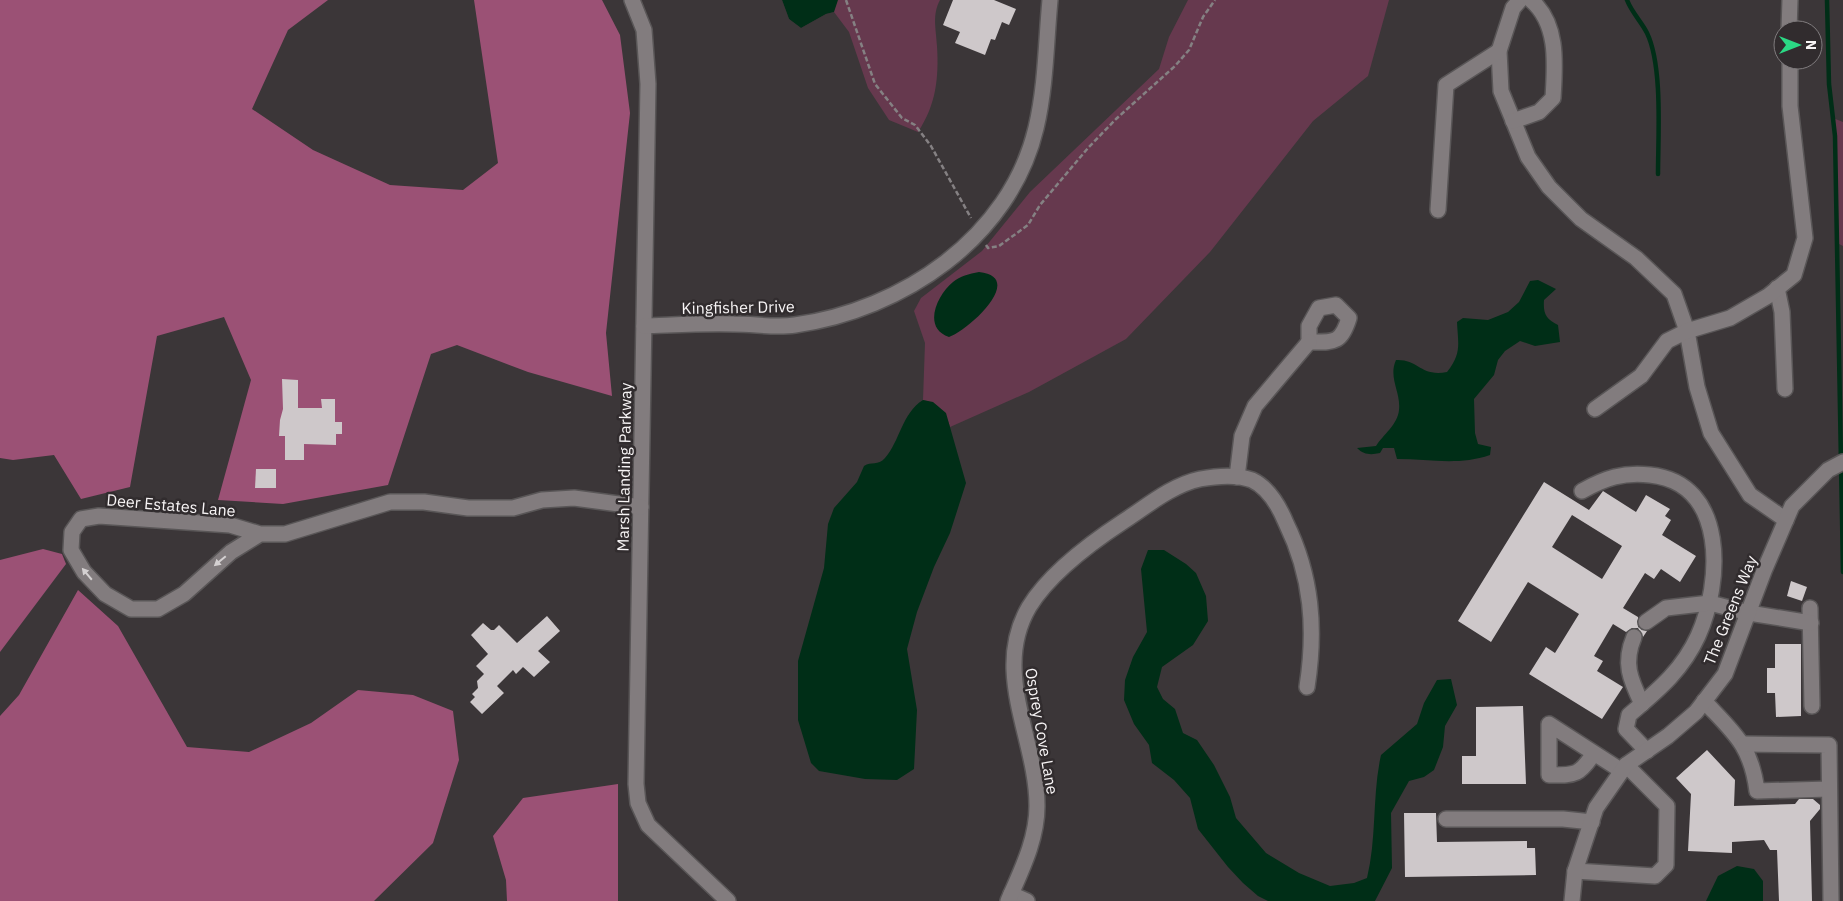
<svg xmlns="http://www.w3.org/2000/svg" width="1843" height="901" font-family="'IBM Plex Sans',sans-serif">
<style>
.green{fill:#66394e}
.forest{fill:#9b5175}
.water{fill:#002e17}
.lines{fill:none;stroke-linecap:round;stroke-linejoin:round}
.stream{stroke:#002e17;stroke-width:4.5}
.building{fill:#cec8ca;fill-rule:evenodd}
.minor-casing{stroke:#595657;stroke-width:18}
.path{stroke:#858183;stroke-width:2.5;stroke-dasharray:5 2.5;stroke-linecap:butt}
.minor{stroke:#827c7e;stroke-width:15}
.oneway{fill:#d4d0d1}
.labels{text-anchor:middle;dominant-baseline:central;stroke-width:5;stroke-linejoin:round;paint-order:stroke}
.street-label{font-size:16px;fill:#f7f4f5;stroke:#312c2e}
</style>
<rect width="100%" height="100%" fill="#3b3638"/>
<g class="green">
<path d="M782 0H940C932 15 936 28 937 46 939 78 936 105 918 132L889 120 868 88 849 32 834 12 826 14 801 28 789 19Z"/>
<path d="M1188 0H1389L1368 76 1313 121 1210 252 1126 339 1029 392 950 427C946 413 939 403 923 400L925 343 914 311 921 298 982 251 1030 192 1159 69 1169 37Z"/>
<polygon points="1833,118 1843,122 1843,246 1837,243"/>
</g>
<g class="forest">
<polygon points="0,0 328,0 288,30 252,109 313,150 390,185 463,190 498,163 474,0 602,0 620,35 630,113 606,333 612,396 528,372 457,345 431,354 388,485 283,504 218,500 251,380 224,317 157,336 130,487 81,499 54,455 13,460 0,458"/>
<polygon points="43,549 62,554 66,564 0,652 0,560"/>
<polygon points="78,590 118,626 187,747 249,752 311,723 358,690 413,695 453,711 459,760 433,843 374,901 0,901 0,716 19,695"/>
<polygon points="618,784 618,901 507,901 506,880 493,836 523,798"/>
</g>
<g class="water">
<polygon points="782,0 838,0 834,12 826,14 801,28 789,19"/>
<path d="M979 272C1027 277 968 331 949 337 922 328 937 295 953 282 960 276 969 274 979 272Z"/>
<path d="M1538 280 1556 289 1544 300C1543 314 1546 319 1558 325L1560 342 1535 346 1520 341 1505 351 1498 360 1494 375 1474 399 1475 433 1478 444 1491 447 1490 455C1458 466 1429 459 1397 459L1394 448H1383L1380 453C1371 455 1364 455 1357 448L1376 446C1383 435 1398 424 1399 410 1401 392 1388 378 1396 360 1419 359 1420 377 1447 372 1462 353 1458 344 1457 322L1463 318 1488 320 1508 312 1519 302 1530 281Z"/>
<path d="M923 400 933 402 946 413 966 483 950 533 934 567 917 612 907 649 917 710 914 769 897 780 865 779 819 771 811 763 798 720V661L824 568 828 524 834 508 857 482 864 466C871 461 878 466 885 458 900 441 902 413 923 400Z"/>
<path d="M1148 550H1164L1186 564 1196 573 1206 596 1208 621 1193 645 1162 667 1157 687 1163 699 1175 709 1183 733 1197 740 1214 765 1230 797 1236 818 1266 853 1299 873 1330 886 1354 883 1367 878C1377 837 1372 795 1381 755L1417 724 1424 703 1437 680 1451 679 1457 705 1445 726 1443 747 1434 770 1424 777 1409 781 1391 813 1392 868 1375 901H1268L1258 896 1243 883 1228 867 1198 829 1190 798 1174 780 1152 763 1149 745 1134 724 1124 700 1125 680 1133 657 1147 632 1141 569Z"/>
<polygon points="1737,866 1754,869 1763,881 1763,901 1706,901 1718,876"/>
</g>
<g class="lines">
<g class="stream">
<path d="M1627 0C1632 13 1641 21 1647 33 1663 66 1658 137 1658 174"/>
<polyline points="1827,0 1829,84 1835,136 1843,572"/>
</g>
</g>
<g class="building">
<polygon points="953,0 994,0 1016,9 1009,25 1002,22 995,40 991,39 985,55 955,43 960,32 943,25"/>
<polygon points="282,379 298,380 298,408 322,408 321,399 335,399 335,422 342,422 342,434 336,434 336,445 304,444 304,460 285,460 285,436 279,436 280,420 283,409"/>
<polygon points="256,469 276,469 276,488 255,488"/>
<path d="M1544 482 1589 510 1603 491 1636 512 1646 495 1670 509 1665 516 1671 520 1662 535 1696 556 1680 582 1661 569 1654 579 1645 573 1623 608 1638 617V627L1647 631 1643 637 1638 628H1632L1626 632 1613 624 1594 656 1603 661 1597 671 1623 687 1602 719 1529 674 1546 647 1555 653 1579 614 1528 582 1491 642 1458 621ZM1572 515 1622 546 1602 579 1552 547Z"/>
<polygon points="1791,581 1807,587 1802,601 1787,596"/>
<polygon points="547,616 560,631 538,651 550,662 534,677 523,667 516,674 513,670 497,686 504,693 482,714 470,702 475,697 472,694 478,688 477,681 484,674 476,666 488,654 471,635 483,623 491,630 494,630 499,625 517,643"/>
<polygon points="1775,644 1801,644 1801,716 1776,717 1775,693 1767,693 1767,668 1775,668"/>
<polygon points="1523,706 1526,784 1462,784 1462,756 1476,756 1476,707"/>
<polygon points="1707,750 1735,780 1734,806 1795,804 1799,799 1813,799 1820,805 1820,809 1810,821 1812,901 1779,901 1777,850 1770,850 1764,840 1732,842 1732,853 1688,851 1691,794 1676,778"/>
<polygon points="1404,813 1436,813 1437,842 1527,841 1527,848 1535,848 1536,875 1405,877"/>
</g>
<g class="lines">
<g class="minor-casing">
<g id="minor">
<polyline points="632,0 644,30 648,84 636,784 638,803 648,825 728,901"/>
<polyline points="1520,0 1513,8 1499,51 1501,91 1528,157 1549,187 1581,219 1636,258 1674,294 1687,331 1697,387 1711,433 1750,495 1786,520"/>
<polyline points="1789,30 1790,0"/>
<path d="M1513 121 1539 112 1553 98C1555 65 1559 24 1531 0"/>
<polyline points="1438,210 1446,85 1499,51"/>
<polyline points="1777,288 1782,312 1785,389"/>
<path d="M1336 305 1349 318C1341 344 1334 342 1309 342V326L1319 308Z"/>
<path d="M644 326C674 325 704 323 734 324 755 324 775 328 795 325 902 310 1010 238 1036 128 1046 86 1046 42 1050 0"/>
<polyline points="1595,409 1641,376 1667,341 1687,331 1730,318 1768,296 1794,275 1805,238 1790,106 1790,60"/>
<polyline points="1237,477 1242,436 1255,406 1309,342"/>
<path d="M1582 491C1605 478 1623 472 1650 475 1728 483 1722 583 1698 636 1682 671 1657 691 1629 715L1626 729 1647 751"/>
<polyline points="260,534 231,552 184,594 158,609 131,609 105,594 84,572 71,550 72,532 81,519 99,516 230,525 260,534 285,534 390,502 424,502 468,508 513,508 542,500 574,498 641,507"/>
<polyline points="1810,608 1812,706"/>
<polyline points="1646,622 1666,608 1710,603 1749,613 1811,623"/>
<path d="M1634 637C1623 663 1630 679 1642 704"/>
<path d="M1704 701C1734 733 1751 745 1757 791L1829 789"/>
<polyline points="1744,744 1829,745 1831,901"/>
<path d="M1594 753C1579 776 1575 775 1549 775V724L1622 771"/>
<polyline points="1446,819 1563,819 1592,822"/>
<polyline points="1575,871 1655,876 1666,865 1667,806 1626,765"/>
<polyline points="1011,894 1027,901"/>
<path d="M1008 901C1021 871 1037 840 1037 806 1037 739 991 672 1029 607 1049 574 1092 542 1124 521 1147 506 1172 485 1200 479 1216 476 1236 474 1252 480 1269 488 1279 506 1286 523 1312 576 1316 629 1307 687"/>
<polyline points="1572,901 1575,871 1596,808 1626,765 1668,736 1696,712 1725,674 1764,571 1792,506 1828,470 1843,462"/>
</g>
</g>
<g class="path">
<polyline points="846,0 875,84 902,118 915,125 931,146 971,218"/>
<polyline points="986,245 988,248 999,246 1028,225 1040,205 1088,148 1116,119 1175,66 1189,50 1203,17 1215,0"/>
</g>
<use href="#minor" class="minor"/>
</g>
<defs><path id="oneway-solid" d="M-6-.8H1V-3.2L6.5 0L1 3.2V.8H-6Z" transform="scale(1.25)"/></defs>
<g class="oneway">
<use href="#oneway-solid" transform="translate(220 561) rotate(140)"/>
<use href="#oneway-solid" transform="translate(87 574) rotate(-130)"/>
</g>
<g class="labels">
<g class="street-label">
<text transform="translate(738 307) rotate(-1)">Kingfisher Drive</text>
<text transform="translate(624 467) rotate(-89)">Marsh Landing Parkway</text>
<text transform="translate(171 505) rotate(5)">Deer Estates Lane</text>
<text transform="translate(1730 610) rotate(-68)">The Greens Way</text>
<text transform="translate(1042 731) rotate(80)">Osprey Cove Lane</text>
</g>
</g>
<g transform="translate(1798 45) rotate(90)"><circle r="24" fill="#312c2e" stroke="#807c7e"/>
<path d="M0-4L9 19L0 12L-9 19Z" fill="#2bd884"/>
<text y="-8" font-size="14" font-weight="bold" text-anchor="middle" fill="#f7f4f5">N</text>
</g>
</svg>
